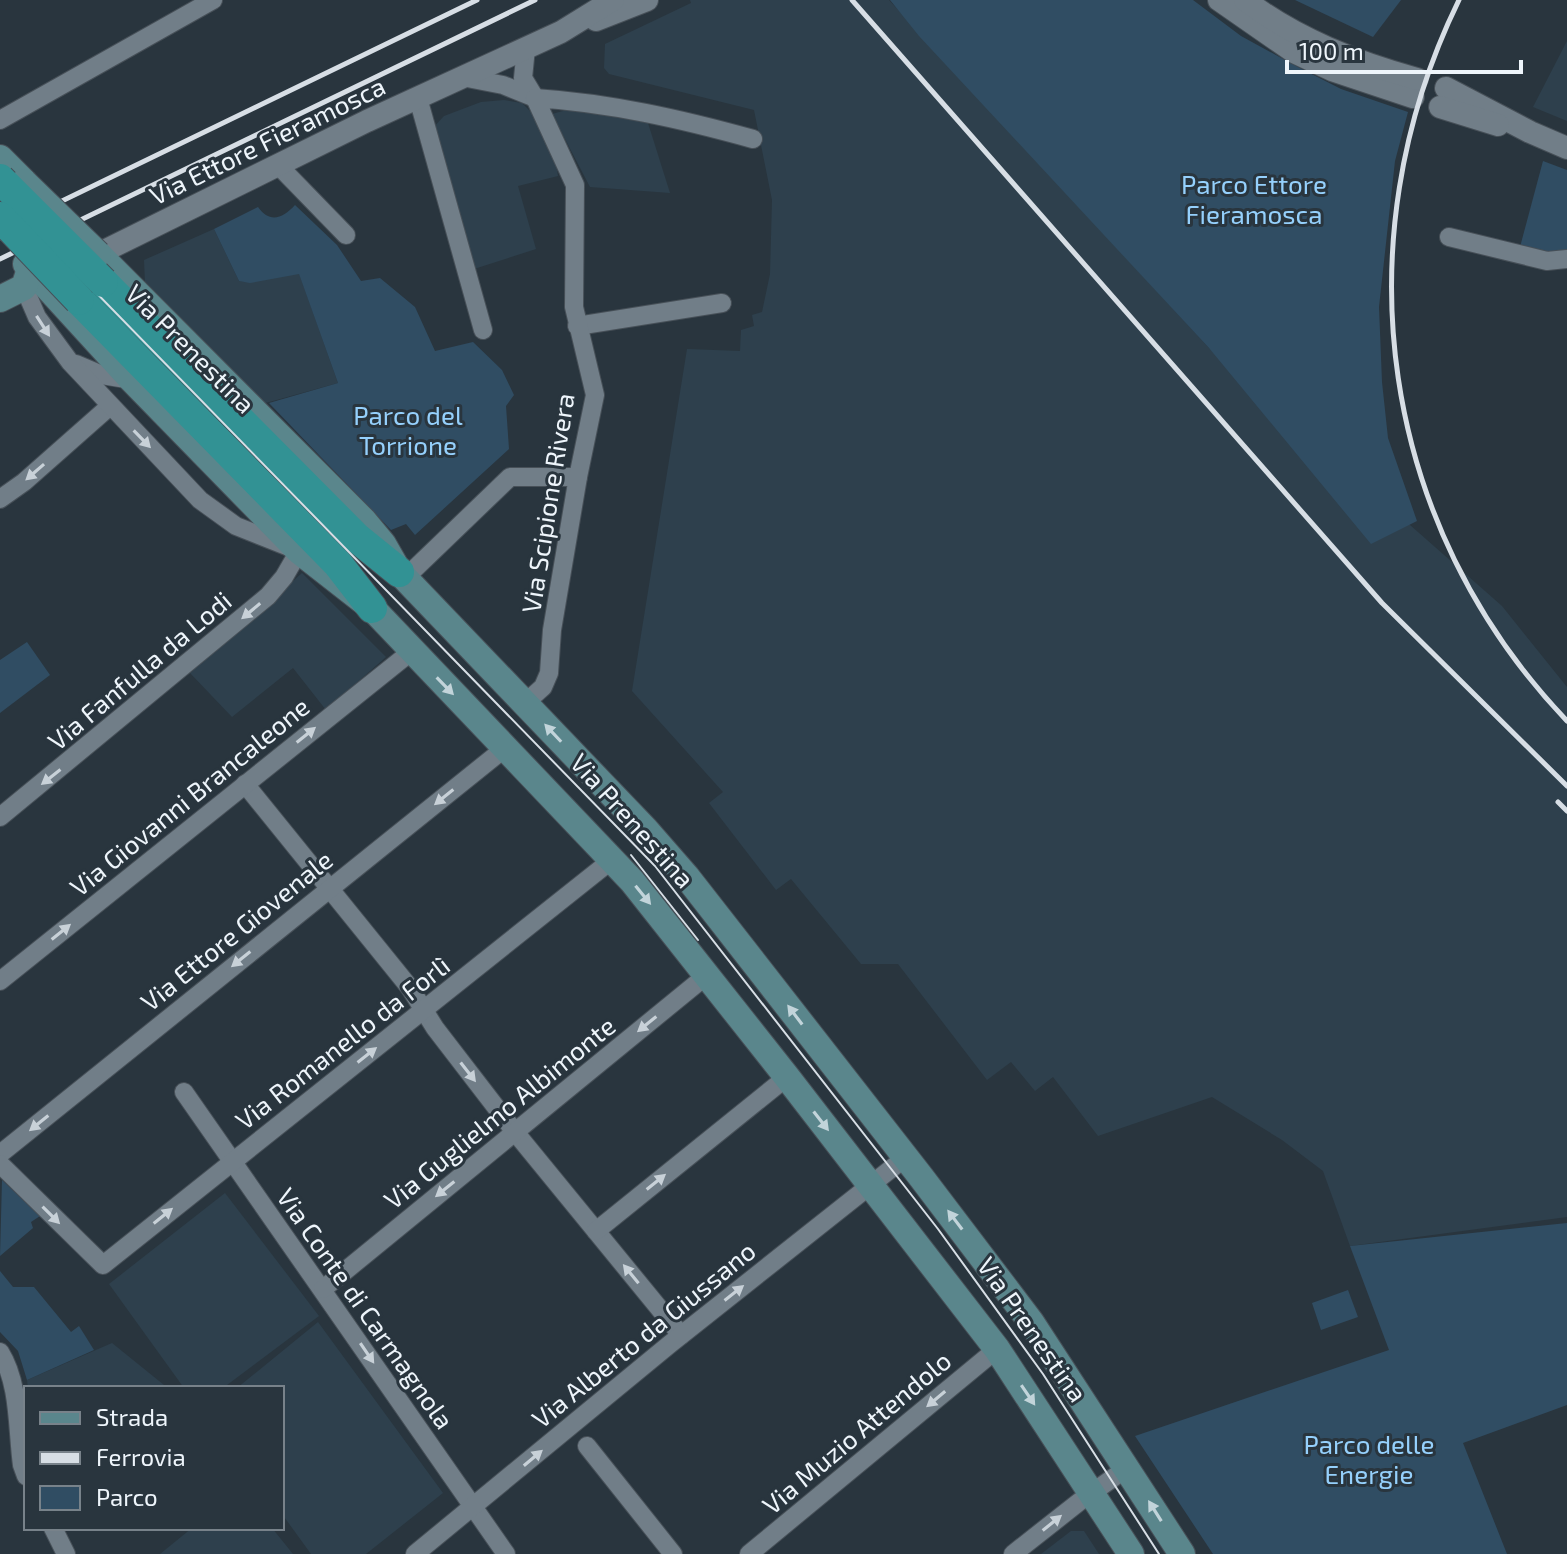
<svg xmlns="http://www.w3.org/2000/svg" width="1567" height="1554" font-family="'Exo 2',sans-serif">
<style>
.built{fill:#2e404d}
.green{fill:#304d63}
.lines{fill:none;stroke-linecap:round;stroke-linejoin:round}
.minor-casing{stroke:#475058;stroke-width:20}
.tertiary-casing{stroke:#475058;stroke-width:24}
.secondary-casing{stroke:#475058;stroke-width:28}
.trunk-casing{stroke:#475058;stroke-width:32}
.minor{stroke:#717e88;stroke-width:18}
.tertiary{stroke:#717e88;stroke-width:22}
.secondary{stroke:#5a868c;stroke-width:26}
.trunk{stroke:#329294;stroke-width:30}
.tram{stroke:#d7dee5;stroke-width:2}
.rail{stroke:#d7dee5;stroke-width:5}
.secondary-bridge-casing{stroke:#475058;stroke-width:28;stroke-linecap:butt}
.trunk-bridge-casing{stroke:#475058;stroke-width:32;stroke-linecap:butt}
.secondary-bridge{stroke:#5a868c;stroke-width:26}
.trunk-bridge{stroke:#329294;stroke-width:30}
.oneway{fill:#c8d1d8}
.oneway2{fill:#c2d4da}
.labels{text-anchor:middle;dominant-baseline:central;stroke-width:6;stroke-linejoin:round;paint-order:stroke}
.street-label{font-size:26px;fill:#eef5fb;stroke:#29353e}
.park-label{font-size:26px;fill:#95d0fc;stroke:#29353e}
</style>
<rect width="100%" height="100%" fill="#29353e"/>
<g class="built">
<polygon points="690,0 889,0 1209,348 1502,606 1567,687 1567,1217 1350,1246 1323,1171 1282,1140 1212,1097 1098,1136 1053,1077 1035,1091 1011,1062 987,1080 898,964 861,964 791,879 776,890 709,803 723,792 632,691 687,349 740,351 741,330 754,326 752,315 762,312 770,274 772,200 754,110 609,74 604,68 605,44 691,3"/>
<polygon points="1567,41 1567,121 1533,107"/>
<polygon points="504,100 522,103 534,115 554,152 558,176 518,186 536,249 474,269 431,130 444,116 481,102"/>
<polygon points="570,109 648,123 670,193 590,187 552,114"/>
<polygon points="214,229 239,281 250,282 299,273 338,383 262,404 145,283 144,260"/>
<polygon points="302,573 386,657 326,710 293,668 232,717 190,673"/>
<polygon points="225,1193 319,1316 223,1388 184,1388 109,1284"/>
<polygon points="318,1322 443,1493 366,1554 311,1554 282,1514 282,1388 237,1388"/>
<polygon points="112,1343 164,1385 160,1388 28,1388 27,1380"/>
<polygon points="192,1528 272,1528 293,1554 160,1554"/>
<polygon points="1071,1531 1084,1531 1099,1554 1041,1554"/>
</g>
<g class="green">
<polygon points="890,0 1193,0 1241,36 1296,66 1341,89 1408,112 1395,161 1379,307 1382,382 1388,438 1417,521 1371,544 1209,348 919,36"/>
<polygon points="1295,0 1401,0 1373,37"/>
<polygon points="1543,161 1567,170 1567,255 1557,256 1520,247"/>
<path d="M295 205 337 245 361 281 380 278 415 307 435 351 473 342 502 370 514 395 506 406 509 449 415 535 406 524 391 530 269 403 338 383 299 274 250 283 239 281 214 229 258 207C270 224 283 218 295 205Z"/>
<polygon points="27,642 50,675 0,713 0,660"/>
<polygon points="2,1180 40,1216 31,1222 33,1228 0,1256"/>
<polygon points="1567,1223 1567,1405 1463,1443 1507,1554 1213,1554 1135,1436 1389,1350 1350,1246"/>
<polygon points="0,1271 13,1287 34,1287 71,1332 79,1326 94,1350 27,1380 18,1351 0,1332"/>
<polygon points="1348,1290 1358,1317 1321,1330 1312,1303"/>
</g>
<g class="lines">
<g class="minor-casing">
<g id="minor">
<polyline points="462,77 503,85 535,98 523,78 526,48"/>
<polyline points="418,98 483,330"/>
<polyline points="0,120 213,0"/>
<polyline points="278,165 346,235"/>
<polyline points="1449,237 1547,261 1567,259"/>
<polyline points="577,326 722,303"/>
<polyline points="76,364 102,375 132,380"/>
<polyline points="0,499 24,482 110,406"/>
<polyline points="405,578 510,477 578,477"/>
<path d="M524 704 543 687 549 673 552 630 578 477 595 395 574 307 575 185 535 98C610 103 681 119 753 139"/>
<polyline points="245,784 410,988 435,1028 515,1132 681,1335"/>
<polyline points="0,817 268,596 284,577 299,551 236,526 200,500 70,362 37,317 24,287"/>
<polyline points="0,981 412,651"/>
<polyline points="184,1092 506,1554"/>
<polyline points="0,1154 505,748"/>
<polyline points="0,1164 103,1265 613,859"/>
<polyline points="596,1231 787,1077"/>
<polyline points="323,1289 707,975"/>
<path d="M0 1352C20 1384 17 1429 22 1465L26 1476"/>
<polyline points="587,1446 673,1554"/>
<polyline points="53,1528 66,1554"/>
<polyline points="415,1554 670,1344 906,1157"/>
<polyline points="749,1554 997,1349"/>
<polyline points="1013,1554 1079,1502 1127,1468"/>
</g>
</g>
<g class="tertiary-casing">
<g id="tertiary">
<polyline points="1219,0 1294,52 1332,70 1413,97"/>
<path d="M1245 0C1296 39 1356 62 1417 79"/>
<polyline points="596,20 647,0"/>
<polyline points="1446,88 1530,132 1567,148"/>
<polyline points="1440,107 1498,125"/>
<polyline points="98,254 367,121 561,32 613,0"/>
</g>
</g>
<g class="secondary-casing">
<g id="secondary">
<polyline points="0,158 24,182"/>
<polyline points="98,254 364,521 383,544 399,572 646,830 687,877 921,1177 1031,1322 1182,1554"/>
<polyline points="26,264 132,380 299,551 372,608 632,881 787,1077 997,1349 1131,1554"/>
<polyline points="0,299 24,287 30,269"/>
</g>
</g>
<g class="trunk-casing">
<g id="trunk">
<polyline points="103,282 357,538 399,572"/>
<polyline points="79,300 338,564 372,608"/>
</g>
</g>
<use href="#minor" class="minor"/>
<use href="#tertiary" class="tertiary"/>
<use href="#secondary" class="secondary"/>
<use href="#trunk" class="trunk"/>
<g class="tram">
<polyline points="0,194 655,866 938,1229 1043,1374 1159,1554"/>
<polyline points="631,855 698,940"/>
</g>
<g class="rail">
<polyline points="852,0 1382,603 1567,786"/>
<path d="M1459 0C1340 243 1380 525 1567 721"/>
<polyline points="0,231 477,0"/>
<polyline points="0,259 535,0"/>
<polyline points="1558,802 1567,811"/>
</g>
<g class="secondary-bridge-casing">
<polyline id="secondary-bridge" points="24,182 98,254"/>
</g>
<g class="trunk-bridge-casing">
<g id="trunk-bridge">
<polyline points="0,179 103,282"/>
<polyline points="0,217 79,300"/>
</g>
</g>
<use href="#secondary-bridge" class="secondary-bridge"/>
<use href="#trunk-bridge" class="trunk-bridge"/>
</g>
<defs><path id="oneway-solid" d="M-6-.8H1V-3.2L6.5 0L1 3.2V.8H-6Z" transform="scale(2)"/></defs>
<g class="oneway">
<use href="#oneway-solid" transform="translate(43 326) rotate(57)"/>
<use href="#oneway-solid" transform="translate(142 439) rotate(46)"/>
<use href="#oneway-solid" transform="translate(35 472) rotate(139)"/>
<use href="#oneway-solid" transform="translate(251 611) rotate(140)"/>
<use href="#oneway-solid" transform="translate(306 735) rotate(-39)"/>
<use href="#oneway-solid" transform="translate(51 777) rotate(142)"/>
<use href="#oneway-solid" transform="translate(444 797) rotate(141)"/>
<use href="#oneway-solid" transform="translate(61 932) rotate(-39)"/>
<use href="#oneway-solid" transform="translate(241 959) rotate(141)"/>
<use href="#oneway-solid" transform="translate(647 1024) rotate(141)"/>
<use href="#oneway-solid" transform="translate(367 1055) rotate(-38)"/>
<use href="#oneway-solid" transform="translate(468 1072) rotate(52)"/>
<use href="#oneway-solid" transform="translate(39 1123) rotate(141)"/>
<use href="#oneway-solid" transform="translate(656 1182) rotate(-39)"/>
<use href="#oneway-solid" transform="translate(445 1189) rotate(141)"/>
<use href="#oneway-solid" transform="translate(51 1215) rotate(45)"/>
<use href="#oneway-solid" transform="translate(163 1216) rotate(-39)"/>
<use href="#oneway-solid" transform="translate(631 1274) rotate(-129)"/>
<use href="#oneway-solid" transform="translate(734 1293) rotate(-38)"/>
<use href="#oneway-solid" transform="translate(367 1353) rotate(56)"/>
<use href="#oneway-solid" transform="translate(936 1399) rotate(140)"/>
<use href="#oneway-solid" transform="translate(533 1458) rotate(-40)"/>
<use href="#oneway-solid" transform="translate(1052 1523) rotate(-39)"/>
</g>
<g class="oneway2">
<use href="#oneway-solid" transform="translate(445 686) rotate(46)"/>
<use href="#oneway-solid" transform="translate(553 733) rotate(-133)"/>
<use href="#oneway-solid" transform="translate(643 895) rotate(51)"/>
<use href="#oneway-solid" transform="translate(795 1015) rotate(-127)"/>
<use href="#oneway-solid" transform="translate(821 1121) rotate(52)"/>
<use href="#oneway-solid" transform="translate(955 1220) rotate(-127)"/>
<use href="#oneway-solid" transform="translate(1028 1395) rotate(56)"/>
<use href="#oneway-solid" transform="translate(1155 1511) rotate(-122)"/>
</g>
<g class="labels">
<g class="street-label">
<text transform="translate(267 140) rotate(-26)">Via Ettore Fieramosca</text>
<text transform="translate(191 348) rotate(45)">Via Prenestina</text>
<text transform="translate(547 503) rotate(-81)">Via Scipione Rivera</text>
<text transform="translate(139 670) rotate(-40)">Via Fanfulla da Lodi</text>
<text transform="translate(189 796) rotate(-39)">Via Giovanni Brancaleone</text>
<text transform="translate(633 820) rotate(48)">Via Prenestina</text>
<text transform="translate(236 930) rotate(-39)">Via Ettore Giovenale</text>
<text transform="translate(342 1042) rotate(-38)">Via Romanello da Forlì</text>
<text transform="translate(499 1112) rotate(-39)">Via Guglielmo Albimonte</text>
<text transform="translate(366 1308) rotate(55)">Via Conte di Carmagnola</text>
<text transform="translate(1033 1329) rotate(55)">Via Prenestina</text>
<text transform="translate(643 1334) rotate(-39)">Via Alberto da Giussano</text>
<text transform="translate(856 1432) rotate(-40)">Via Muzio Attendolo</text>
</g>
<g class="park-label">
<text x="1254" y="183">Parco Ettore<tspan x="1254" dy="30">Fieramosca</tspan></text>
<text x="408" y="414">Parco del<tspan x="408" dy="30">Torrione</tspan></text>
<text x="1369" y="1443">Parco delle<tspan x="1369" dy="30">Energie</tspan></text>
</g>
</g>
<rect x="24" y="1386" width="260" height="144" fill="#29353e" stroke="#78828a" stroke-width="2"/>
<rect x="40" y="1412" width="40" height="12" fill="#5a868c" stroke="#78828a" stroke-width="2"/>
<text x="96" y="1426" font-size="24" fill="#eef5fb">Strada</text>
<rect x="40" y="1452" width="40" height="12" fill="#d7dee5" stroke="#78828a" stroke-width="2"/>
<text x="96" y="1466" font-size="24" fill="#eef5fb">Ferrovia</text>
<rect x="40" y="1486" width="40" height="24" fill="#304d63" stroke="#78828a" stroke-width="2"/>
<text x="96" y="1506" font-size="24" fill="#eef5fb">Parco</text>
<path d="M1287 60v12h234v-12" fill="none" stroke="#eef5fb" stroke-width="4"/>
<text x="1299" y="60" font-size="24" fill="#eef5fb" stroke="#29353e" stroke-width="6" paint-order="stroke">100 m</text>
</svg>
